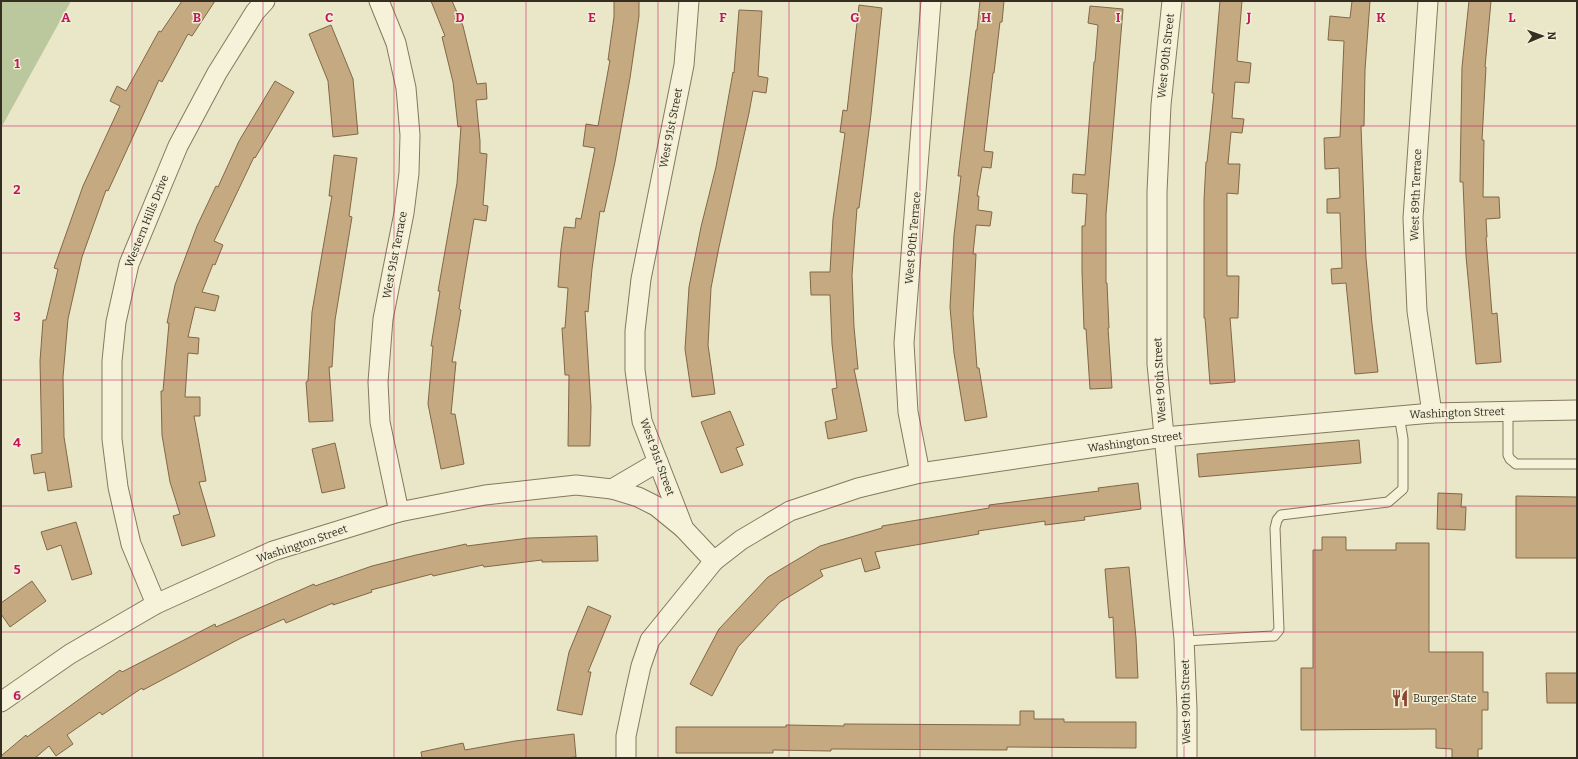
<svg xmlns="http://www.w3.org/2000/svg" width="1578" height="759" font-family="Bitter,serif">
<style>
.green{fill:#bbc79d}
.building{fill:#c5a981;stroke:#816847}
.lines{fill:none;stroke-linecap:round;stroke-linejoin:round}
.lane-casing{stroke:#84795f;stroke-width:11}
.street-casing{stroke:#84795f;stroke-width:21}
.lane{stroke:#f6f2da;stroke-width:9}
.street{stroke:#f6f2da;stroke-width:19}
.grid{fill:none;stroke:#c2185b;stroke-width:1;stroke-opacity:0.55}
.labels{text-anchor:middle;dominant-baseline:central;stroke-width:3;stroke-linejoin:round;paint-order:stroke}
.street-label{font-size:11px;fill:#362f21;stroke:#f2efd7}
.poi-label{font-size:11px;fill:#362f21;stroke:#f2efd7;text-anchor:start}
.grid-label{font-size:13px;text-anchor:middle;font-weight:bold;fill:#c2185b;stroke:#f2efd7;stroke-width:3;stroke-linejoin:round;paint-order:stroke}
</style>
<rect width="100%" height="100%" fill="#eae6c8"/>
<polygon class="green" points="1,1 71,1 1,128"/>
<g class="building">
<polygon points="182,1 215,1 192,36 188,34 162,82 159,80 108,191 106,190 82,257 68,319 63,377 64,437 72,487 48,491 45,472 34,474 31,455 42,453 40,361 43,320 46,320 58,269 54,268 83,186 120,106 110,101 117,86 126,91 159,31 161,32"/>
<polygon points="431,1 452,1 463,26 477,84 486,83 487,99 476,100 480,141 480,153 487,154 483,205 488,206 486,221 474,219 459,309 461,310 452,362 456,362 451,414 455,414 464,464 441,469 428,404 433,346 431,346 440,291 438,291 457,183 461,126 458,127 453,82 442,37 445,36"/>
<polygon points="614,1 639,1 639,16 630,78 615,162 604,212 600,211 592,269 588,312 585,311 591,407 590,446 568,446 569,375 565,375 562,328 565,328 568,288 558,287 561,249 564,227 575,228 576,218 581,219 595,148 583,146 586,124 598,126 610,60 608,60 614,17"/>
<polygon points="980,1 1004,1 1002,22 1000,22 994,73 993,73 984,151 993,152 991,168 982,167 977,196 979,196 978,210 992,212 990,226 976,225 973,254 976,254 973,314 977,368 979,368 987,417 965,421 954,353 950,307 954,235 961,176 958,176 976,30 977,30"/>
<polygon points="1220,1 1242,1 1237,61 1251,63 1249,83 1235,82 1232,118 1244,119 1242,133 1231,132 1228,164 1240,164 1238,194 1227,193 1227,276 1239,276 1238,318 1230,318 1235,382 1210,384 1205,318 1204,318 1204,200 1206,162 1207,162 1214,93 1212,93"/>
<polygon points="1352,1 1370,1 1365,70 1364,126 1361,126 1366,258 1372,324 1378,372 1355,374 1346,283 1332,284 1331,269 1342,268 1340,213 1327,213 1327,199 1340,198 1339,168 1325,169 1324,138 1340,137 1344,41 1328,40 1330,16 1350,18"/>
<polygon points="1469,1 1491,1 1485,67 1486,67 1482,140 1484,140 1483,197 1499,197 1500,218 1486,219 1487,237 1486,238 1492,314 1497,313 1501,362 1476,364 1466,256 1463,182 1460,182 1462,67"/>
<polygon points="859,5 882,8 871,114 859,208 857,208 852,275 854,327 858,369 854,369 867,431 828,439 825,422 837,419 832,389 837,388 832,344 830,295 811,295 810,272 830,272 833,219 845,133 840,132 843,110 847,111"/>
<polygon points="1090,6 1123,9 1106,214 1106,283 1107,283 1109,328 1108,328 1112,388 1090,389 1086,329 1084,329 1082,271 1082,226 1085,226 1087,194 1072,193 1073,174 1085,175 1094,62 1095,62 1098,25 1088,23"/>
<polygon points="739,10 762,11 758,76 768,78 766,93 753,91 749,113 719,247 711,288 708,345 715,394 692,397 685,349 689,287 701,227 716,167 733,72 734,73"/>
<polygon points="331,25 353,79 358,134 333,137 328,81 309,34"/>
<polygon points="275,81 294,92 255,158 254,157 214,241 223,245 215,265 213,264 202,292 219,296 215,311 195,307 188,337 199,338 198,354 188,353 185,397 200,397 200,416 194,416 206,481 199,482 215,536 182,546 173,516 180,514 170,482 162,435 161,391 163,391 169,323 167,323 175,285 197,226 216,186 218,187 239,141"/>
<polygon points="334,155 357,158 349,216 352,217 335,320 332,367 329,367 333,421 309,422 306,382 308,381 312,312 332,196 329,196"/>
<polygon points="730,411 744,445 736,448 743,465 721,473 701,422"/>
<polygon points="1359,440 1361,463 1199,477 1197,454"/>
<polygon points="335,443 345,488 322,493 312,449"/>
<polygon points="1138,483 1141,509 1084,517 1085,520 1045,525 1045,521 978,531 979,534 875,552 880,568 865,572 861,558 820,570 823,576 780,602 738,647 712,696 690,684 719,629 768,577 820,546 882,528 882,526 989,508 989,505 1099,491 1098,488"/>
<polygon points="1438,493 1462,494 1461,507 1466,507 1465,530 1437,529"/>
<polygon points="1516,496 1577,497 1577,558 1516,558"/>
<polygon points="76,522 92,574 72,580 61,545 47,550 41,532"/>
<polygon points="597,536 598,561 542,562 542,560 484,567 483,565 433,576 432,574 371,590 372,592 333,605 333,603 286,623 284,619 241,638 143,690 142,688 102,715 100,712 67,735 73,744 56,756 49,746 35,758 1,758 1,756 26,735 27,737 120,670 122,672 215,624 216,627 314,584 315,586 372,566 416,555 466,544 467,546 529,538"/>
<polygon points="1322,537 1346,537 1346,550 1396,550 1396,543 1429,543 1429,652 1483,652 1483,692 1488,692 1488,710 1482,710 1482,749 1478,749 1478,758 1452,758 1452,749 1436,748 1436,729 1432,729 1301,730 1301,668 1313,668 1313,550 1322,550"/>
<polygon points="1129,567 1136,638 1138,678 1116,678 1113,617 1109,618 1105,569"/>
<polygon points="32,581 46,601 10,627 1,614 1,603"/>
<polygon points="588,606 611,616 588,672 591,672 582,715 557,710 569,652"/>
<polygon points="1546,673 1577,673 1577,703 1547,703"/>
<polygon points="1020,711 1034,711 1034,719 1064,719 1064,722 1136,722 1136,748 1007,747 1007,750 831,749 831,751 773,750 773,753 676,753 676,727 786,727 786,725 844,726 844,724 1020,725"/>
<polygon points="574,734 576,757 565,758 422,758 421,752 463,743 465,750 515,741"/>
</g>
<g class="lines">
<g class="lane-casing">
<g id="lane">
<polyline points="1508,411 1508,455 1510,459 1516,464 1577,464"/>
<polyline points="1185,641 1274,636 1279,630 1275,528 1277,520 1281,515 1388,502 1403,489 1403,439 1399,415"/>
</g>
</g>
<g class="street-casing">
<g id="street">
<polyline points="379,1 396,43 406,88 410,135 409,173 404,213 383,319 378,382 380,422 399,512"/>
<polyline points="1172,1 1161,105 1157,192 1157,364 1184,639 1187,709 1187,758"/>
<polyline points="1428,1 1413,218 1417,311 1432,413"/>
<polyline points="920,473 908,412 904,343 931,1"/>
<polyline points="612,489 638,497 656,506 683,528"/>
<polyline points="714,561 741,540 790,511 858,488 920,473 1164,437 1432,413 1577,410"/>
<polyline points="156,604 131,544 118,487 112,439 112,361 116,322 129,264 178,146 217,73 255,12 265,1"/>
<polyline points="1,702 70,654 156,604 273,551 399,512 485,495 576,485 612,489 658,462"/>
<polyline points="626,758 626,736 635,693 641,666 650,640 714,561 684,529 642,421 635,370 635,331 641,279 684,65 689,1"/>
</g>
</g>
<use href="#lane" class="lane"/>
<use href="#street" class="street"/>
</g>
<path class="grid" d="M132 1V758M263 1V758M394 1V758M526 1V758M658 1V758M789 1V758M920 1V758M1052 1V758M1184 1V758M1315 1V758M1446 1V758M1 126H1577M1 253H1577M1 380H1577M1 506H1577M1 632H1577"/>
<defs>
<g id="restaurant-bare" transform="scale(1.38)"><path d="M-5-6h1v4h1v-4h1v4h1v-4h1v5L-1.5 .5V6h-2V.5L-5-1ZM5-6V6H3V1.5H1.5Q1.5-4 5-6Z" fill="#8e4334" stroke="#f2efd7" stroke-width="2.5" paint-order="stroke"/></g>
</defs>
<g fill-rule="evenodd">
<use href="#restaurant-bare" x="1400" y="698"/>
</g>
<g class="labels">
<g class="street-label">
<text transform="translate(1166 56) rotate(-84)">West 90th Street</text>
<text transform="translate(671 128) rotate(-79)">West 91st Street</text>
<text transform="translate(1416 195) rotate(-88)">West 89th Terrace</text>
<text transform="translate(147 221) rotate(-68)">Western Hills Drive</text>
<text transform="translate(913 238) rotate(-85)">West 90th Terrace</text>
<text transform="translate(395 255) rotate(-79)">West 91st Terrace</text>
<text transform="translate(1160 380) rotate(-93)">West 90th Street</text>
<text transform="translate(1457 413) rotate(-2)">Washington Street</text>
<text transform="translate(1135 442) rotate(-8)">Washington Street</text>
<text transform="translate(657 457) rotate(70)">West 91st Street</text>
<text transform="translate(302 544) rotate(-19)">Washington Street</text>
<text transform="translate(1186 702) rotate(-91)">West 90th Street</text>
</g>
<g class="poi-label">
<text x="1413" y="698">Burger State</text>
</g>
</g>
<g class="grid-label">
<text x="66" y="22">A</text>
<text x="197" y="22">B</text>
<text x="329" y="22">C</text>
<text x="460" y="22">D</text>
<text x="592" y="22">E</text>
<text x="723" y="22">F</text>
<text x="855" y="22">G</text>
<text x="986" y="22">H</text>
<text x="1118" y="22">I</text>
<text x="1249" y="22">J</text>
<text x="1381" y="22">K</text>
<text x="1512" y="22">L</text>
<text x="17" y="68">1</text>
<text x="17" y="194">2</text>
<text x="17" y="321">3</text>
<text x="17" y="447">4</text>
<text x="17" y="574">5</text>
<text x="17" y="700">6</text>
</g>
<rect width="1578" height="759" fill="none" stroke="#362f21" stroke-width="4"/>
<g transform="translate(1542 36) rotate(88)" stroke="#f2efd7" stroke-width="3" paint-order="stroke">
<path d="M0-3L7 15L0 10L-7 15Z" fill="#362f21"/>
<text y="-6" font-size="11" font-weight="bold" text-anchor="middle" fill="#362f21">N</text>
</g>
</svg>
